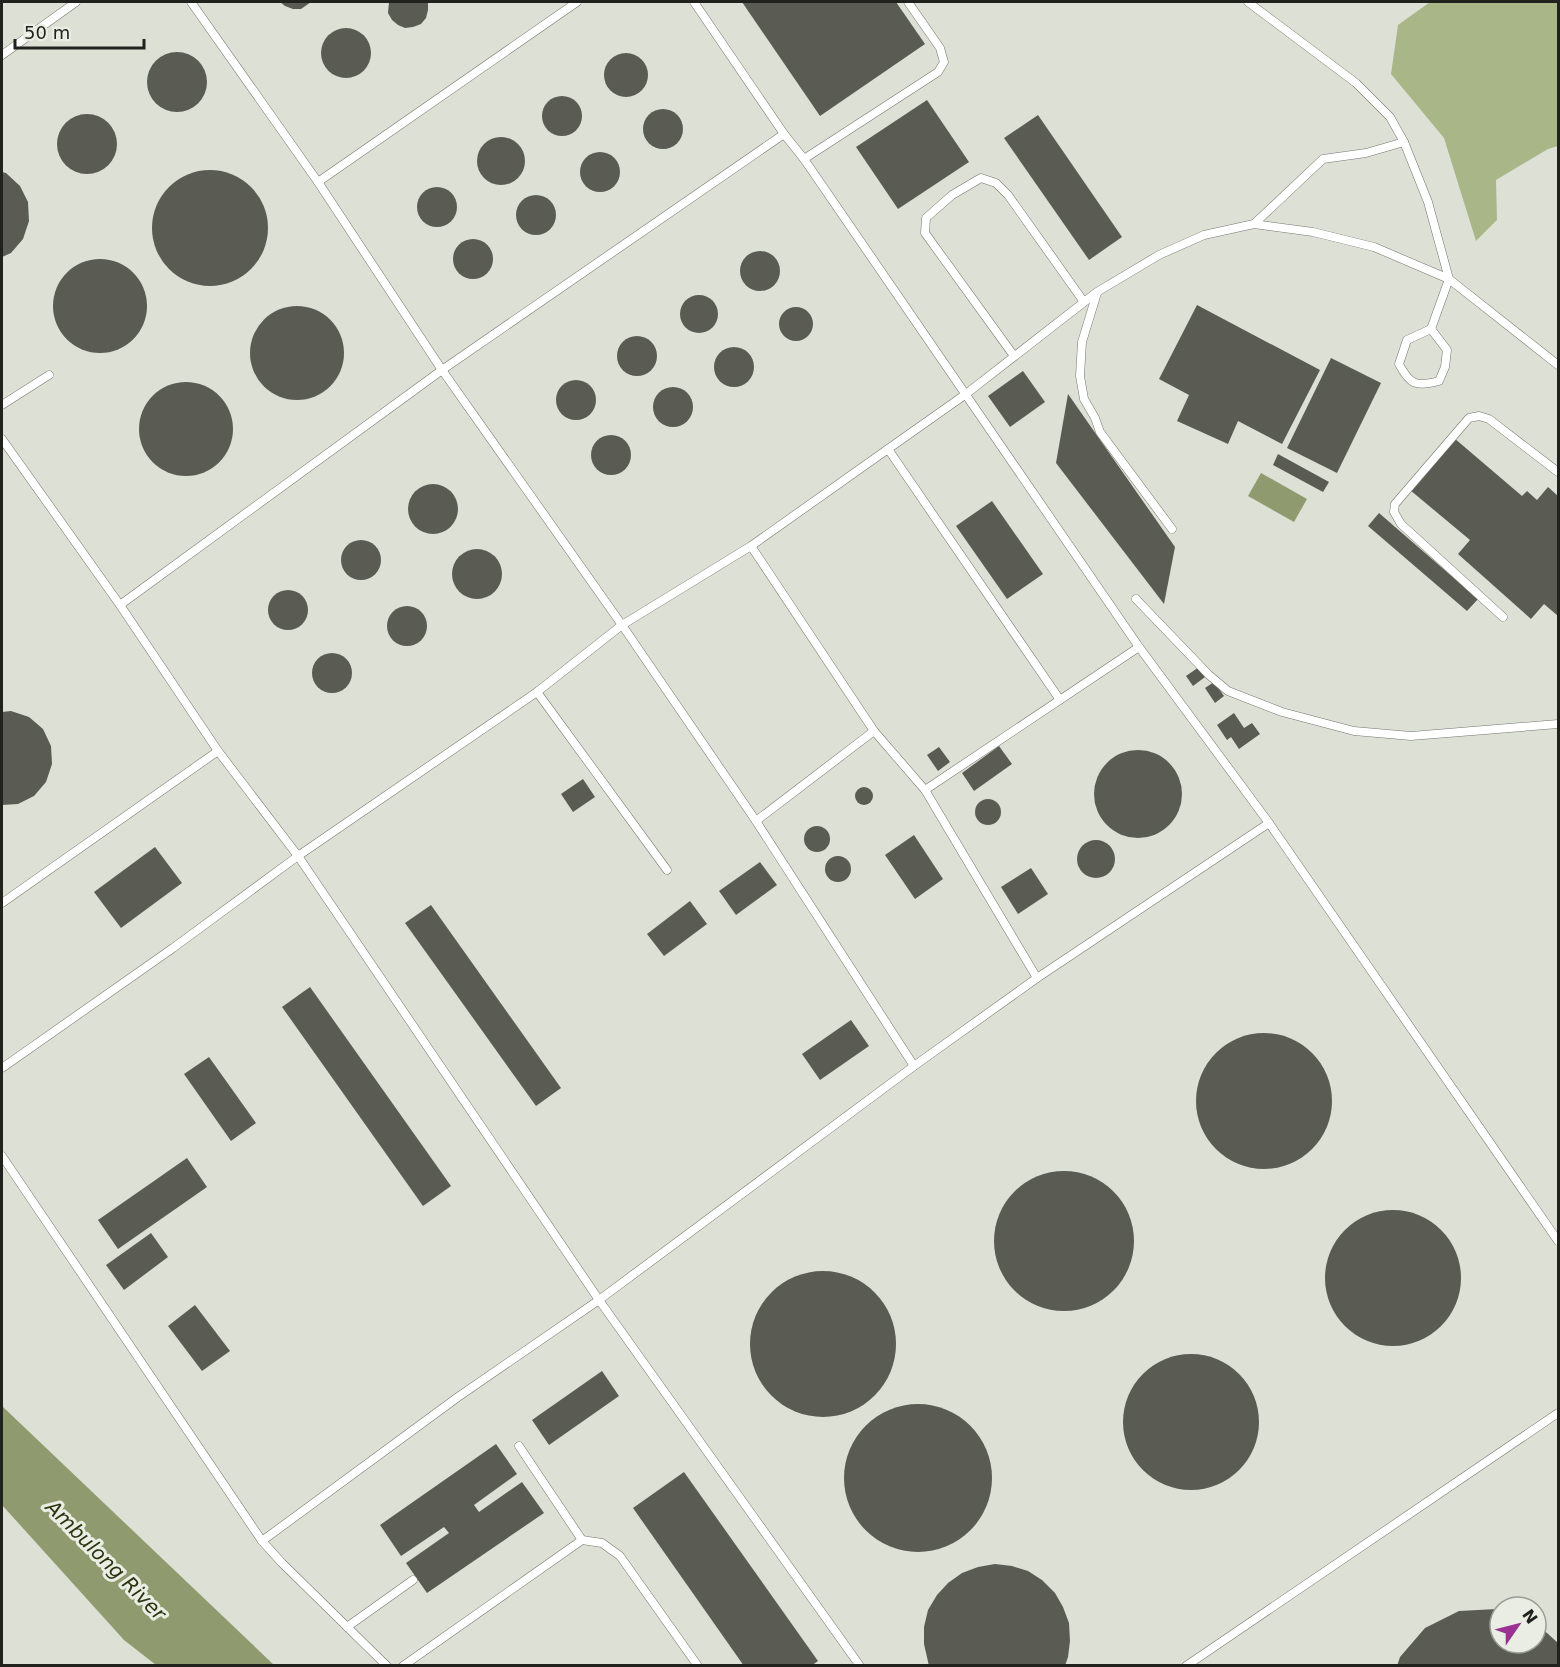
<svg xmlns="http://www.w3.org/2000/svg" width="1560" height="1667" font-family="'DejaVu Sans',sans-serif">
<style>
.forest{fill:#a9b687}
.water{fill:#8f9b6e}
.building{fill:#5a5c53}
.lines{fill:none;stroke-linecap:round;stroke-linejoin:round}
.lane-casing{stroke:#73766d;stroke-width:9}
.lane{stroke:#fff;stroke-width:8}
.labels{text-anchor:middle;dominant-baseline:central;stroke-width:6;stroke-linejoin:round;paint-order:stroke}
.water-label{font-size:20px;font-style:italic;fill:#2b330f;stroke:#eaede3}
</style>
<rect width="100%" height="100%" fill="#dde0d5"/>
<polygon class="forest" points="1430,2 1558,2 1558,146 1548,149 1496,180 1497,220 1476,241 1444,138 1391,74 1398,25"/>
<g class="water">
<polygon points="1261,473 1307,499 1294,522 1248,496"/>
<polygon points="2,1406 274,1665 156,1665 124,1640 2,1505"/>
</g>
<g class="building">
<polygon points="280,2 311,2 301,9 293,9 285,6"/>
<polygon points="389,2 428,2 428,10 426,18 421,24 413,27 405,28 398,25 392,20 388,13"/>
<polygon points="742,2 896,2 925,44 820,116"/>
<circle cx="346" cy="53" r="25"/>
<circle cx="177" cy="82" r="30"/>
<circle cx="626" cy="75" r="22"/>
<circle cx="562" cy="116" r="20"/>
<polygon points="927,100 969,162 898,209 856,147"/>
<circle cx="663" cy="129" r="20"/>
<circle cx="87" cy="144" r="30"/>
<polygon points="1038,115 1122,237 1089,260 1004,138"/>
<circle cx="501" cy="161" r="24"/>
<circle cx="600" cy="172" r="20"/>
<circle cx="210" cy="228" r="58"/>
<polygon points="2,172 6,173 20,186 28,202 29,221 23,239 11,253 2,257"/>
<circle cx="437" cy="207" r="20"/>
<circle cx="536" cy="215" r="20"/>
<circle cx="473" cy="259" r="20"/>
<circle cx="760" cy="271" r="20"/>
<circle cx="100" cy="306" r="47"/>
<circle cx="699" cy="314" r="19"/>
<polygon points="1197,305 1320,370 1282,444 1238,421 1228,444 1177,421 1189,395 1159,379"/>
<circle cx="297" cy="353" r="47"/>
<circle cx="796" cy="324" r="17"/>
<circle cx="637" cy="356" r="20"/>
<circle cx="734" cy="367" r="20"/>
<polygon points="1331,358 1381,383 1337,473 1287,448"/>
<polygon points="1023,371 1045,402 1010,427 988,396"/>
<circle cx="576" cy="400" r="20"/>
<circle cx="186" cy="429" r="47"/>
<circle cx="673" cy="407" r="20"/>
<polygon points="1068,394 1175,547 1164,604 1056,463"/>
<circle cx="611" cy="455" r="20"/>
<polygon points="1454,438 1522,496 1527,491 1537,500 1548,487 1558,496 1558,616 1544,604 1531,619 1458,554 1470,540 1410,490"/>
<polygon points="1278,454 1329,482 1323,492 1273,465"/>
<circle cx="433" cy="509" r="25"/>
<polygon points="992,501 1043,574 1007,599 956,526"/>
<polygon points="1379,513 1478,599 1467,611 1368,526"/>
<circle cx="361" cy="560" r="20"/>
<circle cx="477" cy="574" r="25"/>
<circle cx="288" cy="610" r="20"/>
<circle cx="407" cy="626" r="20"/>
<circle cx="332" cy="673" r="20"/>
<polygon points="1199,667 1205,677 1193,686 1186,676"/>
<polygon points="1214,682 1224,696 1215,703 1205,688"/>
<polygon points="11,711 29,717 43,729 51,746 52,764 46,782 34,796 18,804 2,805 2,712"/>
<polygon points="1234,713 1244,728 1252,723 1260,734 1239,749 1231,737 1227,740 1217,725"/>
<polygon points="999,746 1012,764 974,791 962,773"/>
<polygon points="939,747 950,762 938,771 927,755"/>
<circle cx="1138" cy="794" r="44"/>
<polygon points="583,779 595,797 573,812 561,794"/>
<circle cx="864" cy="796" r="9"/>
<circle cx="988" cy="812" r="13"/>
<circle cx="817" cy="839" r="13"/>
<polygon points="914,835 943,879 915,899 885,855"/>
<circle cx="1096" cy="859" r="19"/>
<polygon points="155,847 182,883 121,928 94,892"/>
<circle cx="838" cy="869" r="13"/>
<polygon points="760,862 777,885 736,915 719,891"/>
<polygon points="1031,868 1048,894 1018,914 1001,887"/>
<polygon points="690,901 707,924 664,956 647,934"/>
<polygon points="431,905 561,1088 536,1106 405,923"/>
<polygon points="310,987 451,1186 423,1206 282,1007"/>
<polygon points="851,1020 869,1046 820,1080 802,1054"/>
<circle cx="1264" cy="1101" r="68"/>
<polygon points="209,1057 256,1123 231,1141 184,1074"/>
<polygon points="187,1158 207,1187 118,1249 98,1220"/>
<circle cx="1064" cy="1241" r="70"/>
<circle cx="1393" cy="1278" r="68"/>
<polygon points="151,1233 168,1257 124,1290 106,1265"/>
<circle cx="823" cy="1344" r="73"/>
<polygon points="195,1305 230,1351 202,1371 168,1326"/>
<circle cx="1191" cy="1422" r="68"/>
<polygon points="602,1371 619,1396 549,1445 532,1420"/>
<circle cx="918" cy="1478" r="74"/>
<polygon points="496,1444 517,1474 474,1505 479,1512 522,1482 544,1513 427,1593 406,1563 449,1533 444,1527 401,1556 380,1525"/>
<polygon points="684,1472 818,1661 811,1666 744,1666 633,1508"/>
<polygon points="995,1564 1012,1566 1028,1571 1042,1580 1055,1593 1063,1607 1069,1623 1070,1641 1068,1657 1065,1666 929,1666 924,1644 924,1627 928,1610 937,1595 948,1583 962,1573 978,1567"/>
<polygon points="1497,1609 1500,1610 1500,1643 1536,1643 1536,1623 1558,1643 1558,1666 1397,1666 1400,1657 1425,1628 1459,1611"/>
</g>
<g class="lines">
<g class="lane-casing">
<g id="lane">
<polyline points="191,2 318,182 442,370 622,625 756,821 914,1066"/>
<polyline points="694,2 784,134 804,159 1139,647 1269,823 1558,1241"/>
<polyline points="1248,2 1356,83 1390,117 1404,142 1428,202 1449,279 1431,329"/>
<polyline points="2,55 76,2"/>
<polyline points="804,159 938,72 944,62 940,48 908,2"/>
<polyline points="318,182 577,2"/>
<polyline points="1254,224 1323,159 1366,153 1404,142"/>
<polyline points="1097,293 1082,342 1080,376 1084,399 1095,418 1100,432 1172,529"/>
<path d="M1431 329 1447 350 1445 367 1439 381C1416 387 1410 385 1399 364L1407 340Z"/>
<polyline points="1014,356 925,233 926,218 952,195 981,178 996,183 1008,195 1084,302"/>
<polyline points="2,405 49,375"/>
<polyline points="2,439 120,605 218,751 298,856 599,1300 860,1666"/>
<polyline points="888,449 1060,700"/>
<polyline points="751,546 874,731 925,790 1037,978"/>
<polyline points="1136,599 1209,675 1228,691 1282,712 1354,731 1411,736 1558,724"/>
<polyline points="120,605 442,370 784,134"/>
<polyline points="1503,617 1401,524 1394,512 1395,504 1469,418 1479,416 1489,419 1558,472"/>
<polyline points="537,692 667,870"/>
<polyline points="925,790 1139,647"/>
<polyline points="756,821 874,731"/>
<polyline points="2,903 218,751"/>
<polyline points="2,1068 173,948 298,856 537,692 622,625 751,546 888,449 966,394 1097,292 1159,255 1204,235 1254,224 1313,232 1374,247 1449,279 1558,365"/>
<polyline points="2,1156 262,1541 458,1397 599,1300 914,1066 1037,978 1269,823"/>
<polyline points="519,1446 582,1540"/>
<polyline points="262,1541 282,1563 387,1666"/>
<polyline points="347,1627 413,1580"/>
<polyline points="403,1666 582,1540 602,1543 620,1556 698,1666"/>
<polyline points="1186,1666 1558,1413"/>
</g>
</g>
<use href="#lane" class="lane"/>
</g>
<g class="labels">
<g class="water-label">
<text transform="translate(106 1560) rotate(45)">Ambulong River</text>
</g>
</g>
<rect width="1560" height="1667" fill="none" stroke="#21221e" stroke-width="6"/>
<g transform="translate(1518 1625) rotate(55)"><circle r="28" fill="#eaede3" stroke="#9a9c94" stroke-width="1.5"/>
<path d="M0-4.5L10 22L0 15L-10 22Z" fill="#9a3193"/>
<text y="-9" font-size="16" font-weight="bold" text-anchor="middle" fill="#21221e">N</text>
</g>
<path d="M15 39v9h129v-9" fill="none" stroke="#21221e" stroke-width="3"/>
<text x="24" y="39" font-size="18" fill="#21221e" stroke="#eaede3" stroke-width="4.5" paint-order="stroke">50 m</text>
</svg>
